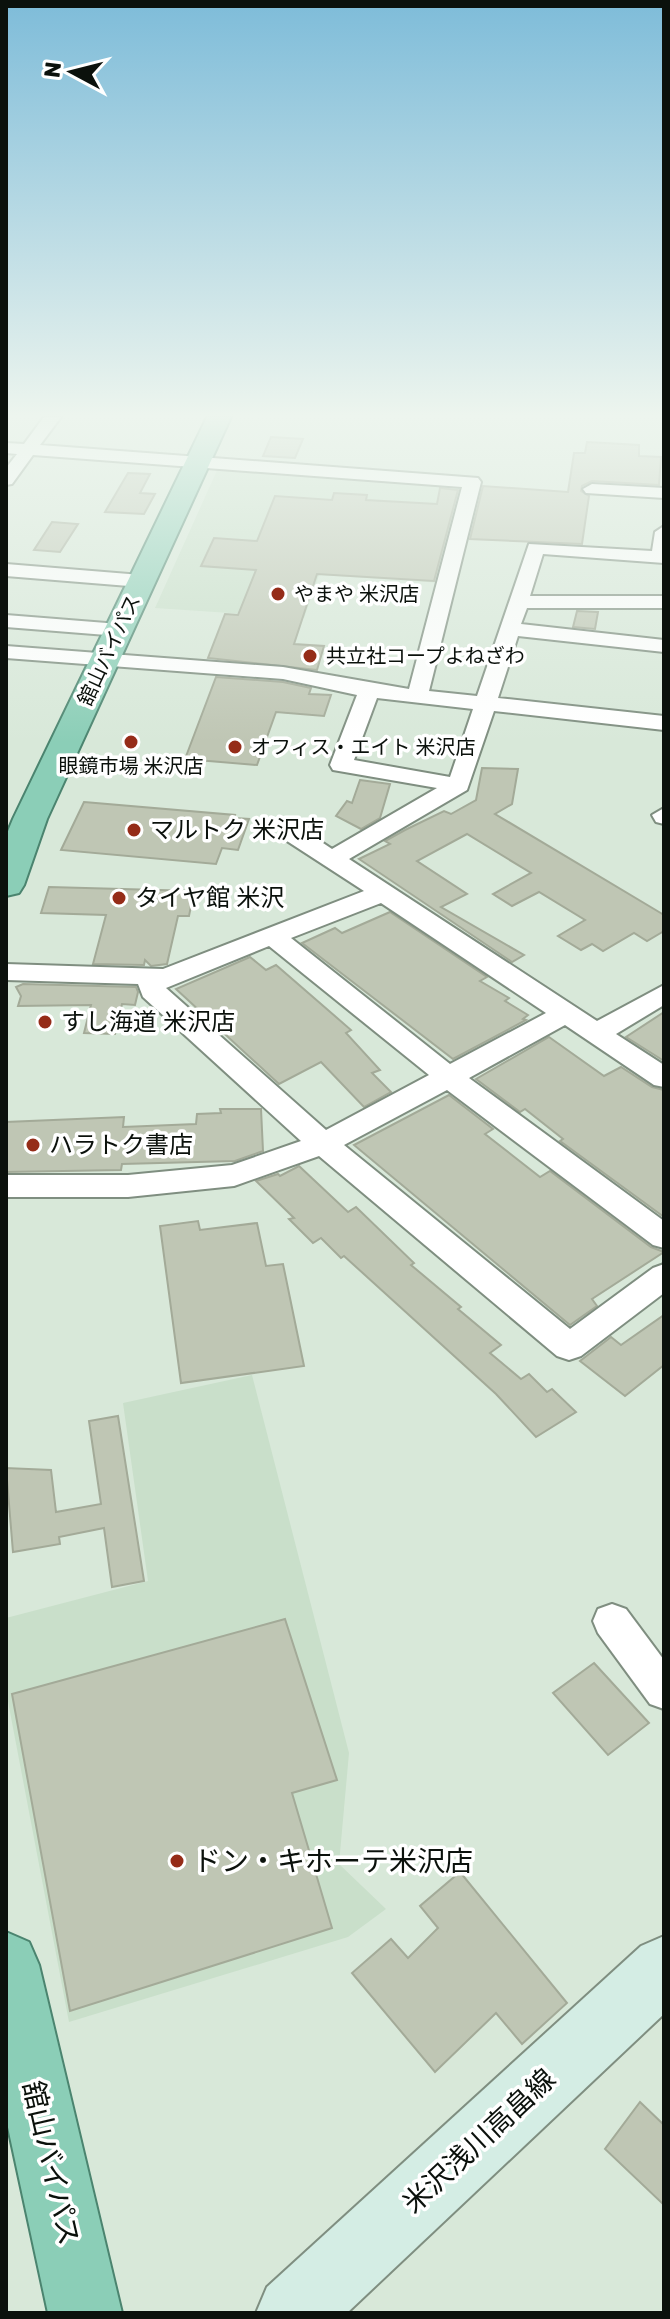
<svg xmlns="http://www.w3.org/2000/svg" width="670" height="2319" font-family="Rubik,'Noto Sans JP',sans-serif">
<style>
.built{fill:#c9dfca}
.building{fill:#bfc6b4;stroke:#a3aa98;stroke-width:2}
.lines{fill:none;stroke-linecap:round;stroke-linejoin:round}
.minor-casing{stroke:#7f8e80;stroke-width:4}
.secondary-casing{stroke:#7f8e80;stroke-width:4}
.trunk-casing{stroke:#4b846f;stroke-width:4}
.minor{fill:#fff;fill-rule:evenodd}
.secondary{fill:#d4ede4;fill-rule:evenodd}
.trunk{fill:#8bceb7;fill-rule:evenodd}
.poi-dot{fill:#952c18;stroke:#fff;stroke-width:3}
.labels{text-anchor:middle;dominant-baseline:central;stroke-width:7;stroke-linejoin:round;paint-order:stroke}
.far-poi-label{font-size:20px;fill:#0b110c;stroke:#fff;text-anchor:start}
.far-street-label{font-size:20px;fill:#0b110c;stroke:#fff}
.poi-label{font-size:24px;fill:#0b110c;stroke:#fff;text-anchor:start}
.near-poi-label{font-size:28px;fill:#0b110c;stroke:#fff;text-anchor:start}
.near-street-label{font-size:28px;fill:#0b110c;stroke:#fff}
</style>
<rect width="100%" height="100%" fill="#d8e8d9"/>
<g class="built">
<polygon points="219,466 469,483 442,583 319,575 304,618 155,608"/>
<polygon points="252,1375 349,1753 339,1864 386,1909 348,1937 69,2022 6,1691 6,1618 148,1581 123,1403"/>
</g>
<g class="building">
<polygon points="271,437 303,439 295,458 263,456"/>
<polygon points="587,442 639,445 639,456 661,457 659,485 592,481 582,486 581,491 589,496 582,544 470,539 483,486 568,492 574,453 585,453"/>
<polygon points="128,473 150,474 140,493 155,494 144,514 105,512"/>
<polygon points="440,488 458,490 434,581 317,574 294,644 324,646 317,670 208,658 225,614 238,615 256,570 201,566 214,538 257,541 275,496 332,500 334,493 367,495 366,500 437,504"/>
<polygon points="52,522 78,524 60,552 34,550"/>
<polygon points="577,611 598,612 595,629 573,627"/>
<polygon points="216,677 283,682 311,688 309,694 331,695 324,716 276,712 257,765 185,759"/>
<polygon points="482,768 518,769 512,804 495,814 664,915 664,931 647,941 634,933 603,951 592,944 581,950 558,936 585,920 539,892 512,906 493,894 531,873 467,834 417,861 467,894 441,907 524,955 512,962 359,859 390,844 385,841 405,830 444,811 451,814 476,800"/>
<polygon points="360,780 390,784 380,818 361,829 336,816 347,801 352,803"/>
<polygon points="84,802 235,815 234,818 249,819 238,850 222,848 216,864 61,850"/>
<polygon points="49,887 194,891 189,916 178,916 167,964 151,966 145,960 144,965 93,964 106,915 41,913"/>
<polygon points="390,912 487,977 480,981 509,998 505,1001 528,1015 523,1019 526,1020 453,1059 302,943 335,928 342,933"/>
<polygon points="250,957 266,970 276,965 351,1030 346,1033 380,1070 372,1073 391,1092 364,1107 321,1062 279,1084 176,989"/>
<polygon points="23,984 136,987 138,992 135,1005 122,1004 115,1034 84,1033 91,1005 18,1006 21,996 16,987"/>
<polygon points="664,1012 664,1061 626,1037"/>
<polygon points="549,1037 604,1076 621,1067 652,1087 664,1090 664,1217 560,1141 563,1139 525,1109 520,1112 476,1079"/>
<polygon points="449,1095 493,1129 485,1134 540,1177 550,1171 651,1247 664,1252 592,1299 597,1306 570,1325 354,1145"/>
<polygon points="220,1109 261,1109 263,1151 235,1161 122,1164 121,1170 6,1172 6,1122 124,1117 123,1127 196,1124 197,1114 221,1113"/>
<polygon points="299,1166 348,1212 356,1207 414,1263 411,1265 461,1307 458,1309 501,1345 490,1353 521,1379 529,1374 547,1392 552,1389 576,1412 536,1437 496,1394 344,1256 341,1258 321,1238 313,1243 289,1219 294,1218 256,1181 278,1174 280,1176"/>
<polygon points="198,1221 200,1230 257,1223 266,1266 283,1264 304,1366 181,1383 160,1226"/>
<polygon points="664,1315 664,1365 625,1396 580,1361 611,1337 621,1345"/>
<polygon points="118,1416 144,1581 112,1587 104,1528 59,1537 60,1544 13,1552 6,1468 51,1470 56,1512 101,1504 89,1421"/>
<polygon points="285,1619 337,1780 292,1793 332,1928 70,2011 12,1694"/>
<polygon points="594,1663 649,1723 608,1755 553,1693"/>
<polygon points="460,1872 567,2003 522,2044 496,2013 435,2072 352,1973 391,1939 408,1958 438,1928 420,1906"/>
<polygon points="640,2102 664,2125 664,2205 605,2149"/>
</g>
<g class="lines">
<g class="minor-casing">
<g id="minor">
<path d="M44 417H61L40 445 478 478 481 482 429 691 477 696 529 544 652 551 655 532 664 526V563L543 554 530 596H664V608H527L521 624 664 640V652L518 636 498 698 664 716V730L494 711 467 790 349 859 597 1021 664 985V1005L616 1034 664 1065V1087L654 1085 565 1025 469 1078 664 1221V1248L653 1245 447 1090 344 1145 570 1329 653 1268 664 1264V1293L581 1356 569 1360 557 1356 319 1156 234 1186 128 1197H6V1175H128L232 1165 301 1141 143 997 138 984 6 980V964L163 969 364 891 287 841 284 836 287 831H305L332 849 437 788 333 770 330 765 357 695 283 679 6 658V646L283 667 409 689 462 487 33 455 12 484 6 485V468L17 454 6 453V443L24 444ZM377 698 473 709 450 777 354 760ZM381 903 546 1013 450 1064 291 938ZM269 946 429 1075 326 1130 166 988Z"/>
<polygon points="592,484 664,488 664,498 586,493 583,489"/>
<polygon points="6,564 141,575 151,581 141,587 6,576"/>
<polygon points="6,615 119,624 129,630 119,636 6,627"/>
<polygon points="664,808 664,824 656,822 652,815"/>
<polygon points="612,1604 626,1609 664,1660 664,1709 650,1704 598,1633 593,1621 598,1609"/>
</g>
</g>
<g class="secondary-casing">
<polygon id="secondary" points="664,1936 664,2014 347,2313 256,2313 267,2287 641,1946"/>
</g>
<g class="trunk-casing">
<g id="trunk">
<polygon points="207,417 231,417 47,819 24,885 19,893 6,896 6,836 13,819"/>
<polygon points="6,1932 29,1942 39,1965 122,2313 48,2313 6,2118"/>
</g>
</g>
<use href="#minor" class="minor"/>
<use href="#secondary" class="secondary"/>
<use href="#trunk" class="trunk"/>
</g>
<linearGradient id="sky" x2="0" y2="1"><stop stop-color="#7ebcd9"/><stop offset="0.56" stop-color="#edf5ee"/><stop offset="1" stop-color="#edf5ee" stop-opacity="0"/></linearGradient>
<rect width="670" height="742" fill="url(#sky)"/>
<g class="poi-dot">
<circle cx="278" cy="594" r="8"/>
<circle cx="310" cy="656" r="8"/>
<circle cx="131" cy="742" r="8"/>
<circle cx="235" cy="747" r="8"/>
<circle cx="134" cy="830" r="8"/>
<circle cx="119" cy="898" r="8"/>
<circle cx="45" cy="1022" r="8"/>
<circle cx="33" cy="1145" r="8"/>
<circle cx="177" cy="1861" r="8"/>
</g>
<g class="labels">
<g class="far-poi-label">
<text x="294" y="594">やまや 米沢店</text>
<text x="326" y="656">共立社コープよねざわ</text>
<text x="251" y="747">オフィス・エイト 米沢店</text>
<text x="131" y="766" text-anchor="middle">眼鏡市場 米沢店</text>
</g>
<g class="far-street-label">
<text transform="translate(109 650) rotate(-65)">舘山バイパス</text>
</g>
<g class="poi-label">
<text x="150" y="830">マルトク 米沢店</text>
<text x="135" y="898">タイヤ館 米沢</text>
<text x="61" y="1022">すし海道 米沢店</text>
<text x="49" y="1145">ハラトク書店</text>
</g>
<g class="near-poi-label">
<text x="193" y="1861">ドン・キホーテ米沢店</text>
</g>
<g class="near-street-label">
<text transform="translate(479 2141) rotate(-43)">米沢浅川高畠線</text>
<text transform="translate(51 2163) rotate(77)">舘山バイパス</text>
</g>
</g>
<rect width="670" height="2319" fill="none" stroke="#0b110c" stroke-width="16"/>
<g transform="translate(72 72) rotate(277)" stroke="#ffffff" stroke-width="6" paint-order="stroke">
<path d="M0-6L14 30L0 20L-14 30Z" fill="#0b110c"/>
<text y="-12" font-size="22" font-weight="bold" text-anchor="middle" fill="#0b110c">N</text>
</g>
</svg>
